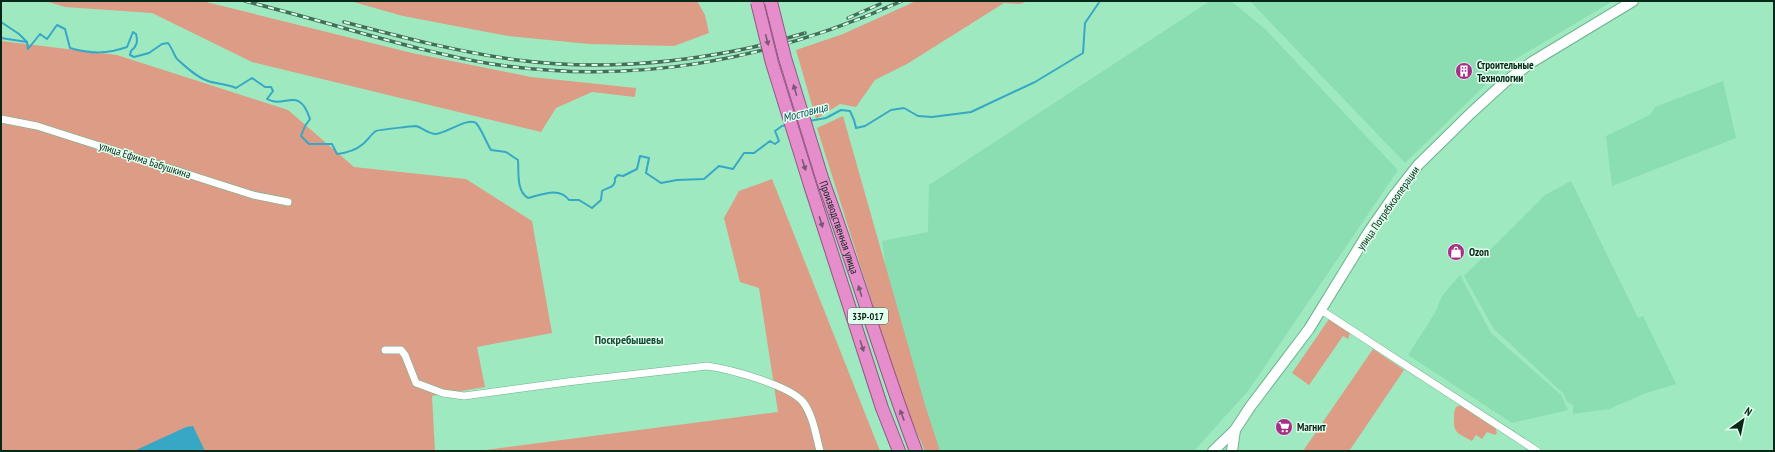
<svg xmlns="http://www.w3.org/2000/svg" width="1775" height="452" font-family="'PT Sans Narrow',sans-serif">
<style>
.built{fill:#8bddb2}
.green{fill:#dd9c85}
.water{fill:#36a7c5}
.lines{fill:none;stroke-linecap:round;stroke-linejoin:round}
.stream{stroke:#36a7c5;stroke-width:2}
.minor-casing{stroke:#6ab38d;stroke-width:8}
.secondary-casing{stroke:#6ab38d;stroke-width:12}
.trunk-casing{stroke:#935785;stroke-width:14}
.minor{stroke:#fff;stroke-width:7}
.secondary{stroke:#fff;stroke-width:10}
.trunk{stroke:#e68ecc;stroke-width:12}
.rail-casing{stroke:#407057;stroke-width:3.5}
.rail{stroke:#e2ffee;stroke-width:2;stroke-dasharray:6;stroke-linecap:butt}
.trunk-bridge-casing{stroke:#935785;stroke-width:14;stroke-linecap:butt}
.trunk-bridge{stroke:#e68ecc;stroke-width:12}
.oneway{fill:#765a72}
.labels{text-anchor:middle;dominant-baseline:central;stroke-width:3;stroke-linejoin:round;paint-order:stroke}
.shield{fill:#e2ffee;stroke:#496858;stroke-width:1}
.shield-label{font-size:10px;font-weight:bold;fill:#072718}
.poi-label{font-size:11px;font-weight:bold;fill:#072718;stroke:#e2ffee;text-anchor:start}
.street-label{font-size:11px;fill:#072718;stroke:#e2ffee}
.water-label{font-size:12px;font-style:italic;fill:#135161;stroke:#e2ffee}
.neighbourhood-label{font-size:12px;font-weight:bold;fill:#134e34;stroke:#e2ffee}
</style>
<rect width="100%" height="100%" fill="#9fe9c0"/>
<g class="built">
<polygon points="1210,1 1231,1 1265,29 1398,170 1248,391 1194,451 936,451 895,339 882,241 928,232 929,185"/>
<polygon points="1250,1 1613,1 1507,64 1405,163"/>
<polygon points="1723,81 1736,138 1612,186 1606,136 1650,115 1655,107"/>
<polygon points="1571,181 1638,318 1643,316 1676,384 1646,393 1609,409 1573,414 1573,405 1567,402 1564,394 1494,329 1464,276 1545,195"/>
<polygon points="1460,275 1491,333 1561,395 1568,410 1512,423 1408,355 1435,313 1442,296"/>
</g>
<g class="green">
<polygon points="45,1 202,1 412,53 531,77 636,88 635,97 592,92 556,108 541,132 252,62 152,13 65,7"/>
<polygon points="350,1 697,1 705,15 709,33 674,46 589,44 508,36 403,16"/>
<polygon points="916,1 1028,1 1020,4 1004,3 907,64 875,80 856,107 840,104 816,119 796,50 843,34"/>
<polygon points="1,41 117,55 288,110 354,167 466,179 532,221 552,333 477,347 485,387 432,396 435,451 1,451"/>
<polygon points="843,116 925,405 940,451 925,451 904,404 817,128"/>
<polygon points="772,179 880,451 478,451 778,412 759,288 740,282 724,218 739,191"/>
<polygon points="1329,319 1350,333 1348,339 1343,336 1309,385 1292,373"/>
<polygon points="1373,349 1404,370 1354,444 1349,451 1303,451"/>
<path d="M1461 405 1495 427 1497 433 1495 435 1487 432 1482 439 1476 435 1472 441C1460 434 1453 434 1454 419 1454 414 1454 411 1456 407Z"/>
</g>
<polygon class="water" points="193,426 205,451 134,451 186,427"/>
<g class="lines">
<g class="stream">
<polyline points="1,22 19,34 27,42"/>
<path d="M1 38 27 42 28 49 40 34 47 39 57 25 65 29 70 48C91 54 107 54 127 47L133 32 136 34C138 42 137 46 131 51L130 55 134 57 149 53 162 44 168 43C172 48 174 55 177 59 186 67 196 77 208 81 217 84 226 84 236 88L252 78 265 87H271L273 91 267 99C285 109 299 85 310 119L305 126 301 136 309 144H332L337 154C346 153 356 150 363 144 368 140 371 134 376 131 378 130 413 126 416 126 423 128 428 134 436 134 446 133 469 117 476 123 481 128 487 144 491 150L506 152 518 160C519 172 516 191 528 198 541 195 559 186 569 200H579L592 208 601 200 602 191C608 187 616 188 615 178L618 175 623 176 637 169 640 156 649 158 646 173 661 183 677 180 704 179 719 166 733 169 744 153H754L770 141 775 144 779 141 775 131 782 126 787 125"/>
<polyline points="809,121 826,118 841,110 850,111 854,120 856,128 865,126 891,110 904,108 918,116 932,117 971,112 1035,82 1083,53 1085,23 1100,1"/>
</g>
<g class="minor-casing">
<g id="minor">
<polyline points="1,119 37,126 253,195 288,202"/>
<polyline points="1321,310 1537,451"/>
<path d="M385 350H401L405 355 416 383 443 393 464 396 567 382 707 366C729 369 789 385 803 402 813 415 816 436 820 451"/>
</g>
</g>
<g class="secondary-casing">
<g id="secondary">
<polyline points="1213,451 1235,430 1250,407 1309,329 1368,233 1393,197 1418,165 1471,113 1505,82 1532,62 1633,1"/>
<polyline points="1232,451 1235,430"/>
</g>
</g>
<g class="trunk-casing">
<g id="trunk">
<path id="s1" d="M823 181C856 270 882 362 916 451"/>
<polyline points="810,185 882,408 899,451"/>
</g>
</g>
<use href="#minor" class="minor"/>
<use href="#secondary" class="secondary"/>
<use href="#trunk" class="trunk"/>
<g class="rail-casing">
<g id="rail">
<path d="M245 1C279 10 313 19 347 29 394 42 443 56 492 64 636 86 770 60 902 1"/>
<polyline points="848,18 880,4"/>
<path d="M344 22C401 37 458 52 517 60 593 70 674 64 749 48 768 44 787 38 805 33"/>
</g>
</g>
<use href="#rail" class="rail"/>
<g class="trunk-bridge-casing">
<g id="trunk-bridge">
<polyline points="757,2 772,63 810,185"/>
<polyline points="771,2 785,58 823,181"/>
</g>
</g>
<use href="#trunk-bridge" class="trunk-bridge"/>
</g>
<defs><path id="oneway-solid" d="M-6-.8H1V-3.2L6.5 0L1 3.2V.8H-6Z"/></defs>
<g class="oneway">
<use href="#oneway-solid" transform="translate(767 40) rotate(76)"/>
<use href="#oneway-solid" transform="translate(795 90) rotate(-107)"/>
<use href="#oneway-solid" transform="translate(804 165) rotate(72)"/>
<use href="#oneway-solid" transform="translate(821 222) rotate(73)"/>
<use href="#oneway-solid" transform="translate(860 291) rotate(-107)"/>
<use href="#oneway-solid" transform="translate(862 346) rotate(72)"/>
<use href="#oneway-solid" transform="translate(902 415) rotate(-111)"/>
</g>
<defs>
<g id="building-disc" transform="scale(0.9)"><circle r="9.5" fill="#a63088" stroke="#e2ffee"/><path d="M-4-6H4V6H1V3H-1V6H-4ZM-2.5-4.3h1.7v1.8h-1.7ZM.8-4.3h1.7v1.8H.8ZM-2.5-1h1.7V.8h-1.7ZM.8-1h1.7V.8H.8Z" fill="#fff"/></g>
<g id="shop-disc" transform="scale(0.9)"><circle r="9.5" fill="#a63088" stroke="#e2ffee"/><path d="M-5-2.5h2.3a2.7 3.5 0 0 1 5.4 0H5L5.5 6h-11ZM-1.5-2.5h3a1.5 2.3 0 0 0-3 0Z" fill="#fff"/></g>
<g id="supermarket-disc" transform="scale(0.9)"><circle r="9.5" fill="#a63088" stroke="#e2ffee"/><path d="M-6-5.5h2.5l.6 2H6L4.5 2H-2.5L-4.4-4H-6ZM-1.5 3.2a1.3 1.3 0 1 0 .1 0ZM3 3.2a1.3 1.3 0 1 0 .1 0Z" fill="#fff"/></g>
</defs>
<g fill-rule="evenodd">
<use href="#building-disc" x="1464" y="71"/>
<use href="#shop-disc" x="1456" y="252"/>
<use href="#supermarket-disc" x="1284" y="427"/>
</g>
<g class="labels">
<rect class="shield" x="848" y="308" width="40" height="16" rx="3"/>
<g class="shield-label">
<text x="868" y="316">33Р-017</text>
</g>
<g class="poi-label">
<text x="1477" y="65">Строительные<tspan x="1477" dy="13">Технологии</tspan></text>
<text x="1469" y="252">Ozon</text>
<text x="1297" y="427">Магнит</text>
</g>
<g class="street-label">
<text transform="translate(145 160) rotate(18)">улица Ефима Бабушкина</text>
<text transform="translate(1388 208) rotate(-55)">улица Потребкооперации</text>
<text stroke="none"><textPath href="#s1" startOffset="49">Производственная улица</textPath></text>
</g>
<g class="water-label">
<text transform="translate(805 112) rotate(-15)">Мостовица</text>
</g>
<g class="neighbourhood-label">
<text x="629" y="339">Поскребышевы</text>
</g>
</g>
<rect width="1775" height="452" fill="none" stroke="#072718" stroke-width="4"/>
<g transform="translate(1743 420) rotate(33)" stroke="#e2ffee" stroke-width="3" paint-order="stroke">
<path d="M0-3L7 15L0 10L-7 15Z" fill="#072718"/>
<text y="-6" font-size="11" font-weight="bold" text-anchor="middle" fill="#072718">N</text>
</g>
</svg>
